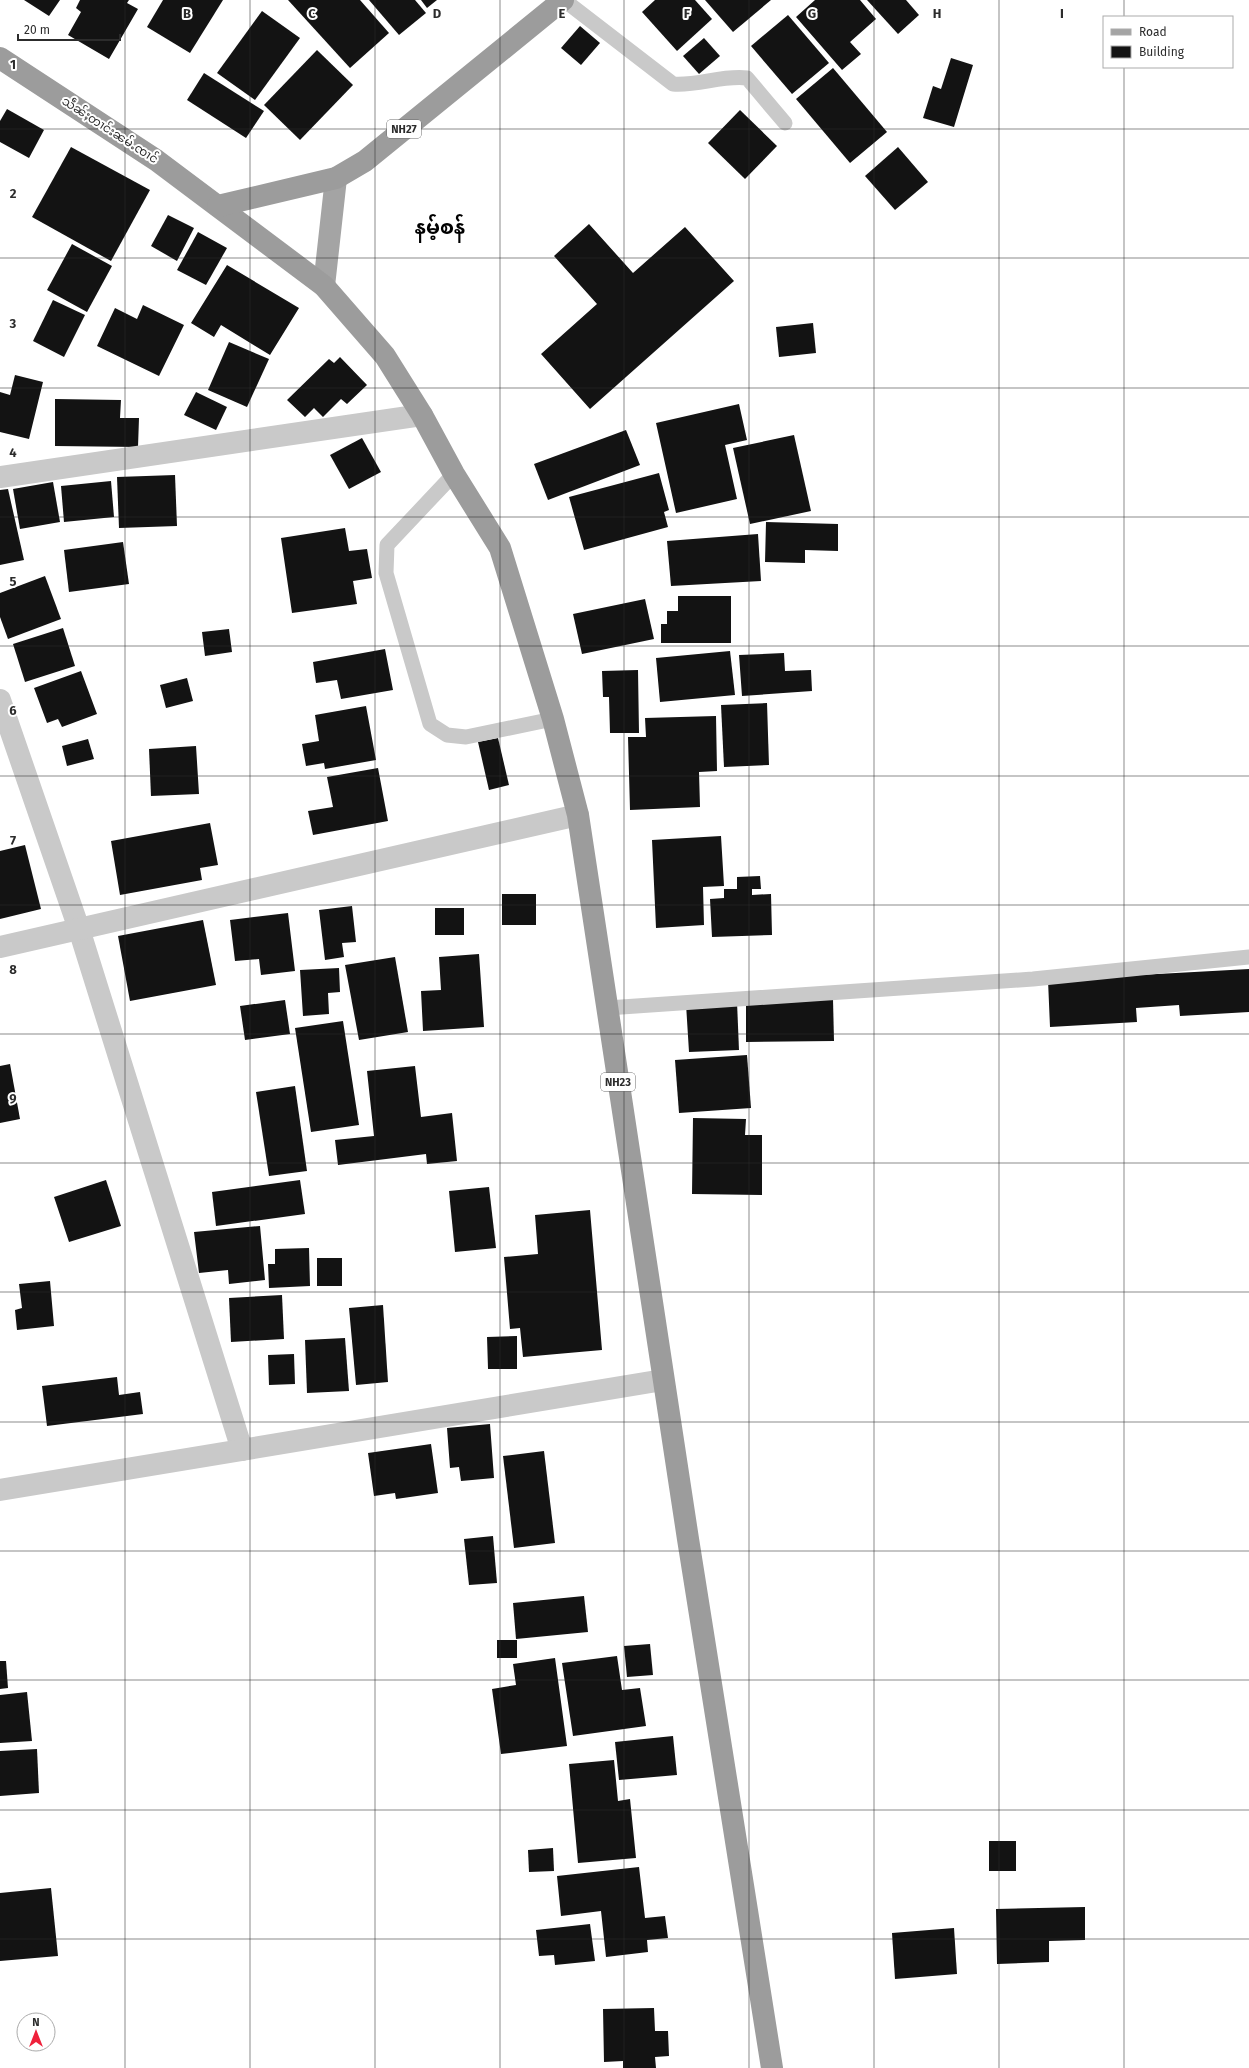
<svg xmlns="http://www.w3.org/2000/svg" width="1249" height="2068" font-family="'Fira Sans','Noto Sans Myanmar',sans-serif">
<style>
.building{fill:#131313}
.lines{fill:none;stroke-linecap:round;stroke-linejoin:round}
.service{stroke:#c9c9c9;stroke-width:15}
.minor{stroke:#c9c9c9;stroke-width:22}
.primary{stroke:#a4a4a4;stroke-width:22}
.trunk{stroke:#9c9c9c;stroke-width:22}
.grid{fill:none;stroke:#2c2c2c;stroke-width:1;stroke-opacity:0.55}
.labels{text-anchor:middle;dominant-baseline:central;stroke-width:4;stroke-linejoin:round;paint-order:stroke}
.shield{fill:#fff;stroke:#6b6b6b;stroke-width:1}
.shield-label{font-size:11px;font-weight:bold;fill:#2c2c2c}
.street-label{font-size:12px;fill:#2c2c2c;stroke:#fff}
.town-label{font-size:20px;font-weight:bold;fill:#000;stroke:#fff}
.grid-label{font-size:13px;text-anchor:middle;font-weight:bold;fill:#2c2c2c;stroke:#fff;stroke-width:4;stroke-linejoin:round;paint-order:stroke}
</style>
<rect width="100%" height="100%" fill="#fff"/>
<g class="building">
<polygon points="24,0 60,0 49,16"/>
<polygon points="80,0 129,0 127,3 138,9 109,59 68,35 81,12 76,8"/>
<polygon points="163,0 223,0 190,53 147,27"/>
<polygon points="288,0 360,0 389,33 350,68"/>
<polygon points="369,0 415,0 426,13 399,35"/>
<polygon points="421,0 437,0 427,8"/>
<polygon points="655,0 695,0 712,19 677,51 642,12"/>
<polygon points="705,0 771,0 733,32"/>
<polygon points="815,0 860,0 876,19 850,42 861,54 842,70 796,17"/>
<polygon points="867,0 906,0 919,15 898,34"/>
<polygon points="262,11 300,38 255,100 217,73"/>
<polygon points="788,15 829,63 792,94 751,46"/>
<polygon points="580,26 600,43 581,65 561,48"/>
<polygon points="704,38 720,56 699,74 683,56"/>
<polygon points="317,50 353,85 300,140 264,105"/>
<polygon points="951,58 973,65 954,127 923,118 933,86 941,89"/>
<polygon points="833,68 887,132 850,163 796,99"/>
<polygon points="204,73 264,111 246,138 187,100"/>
<polygon points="7,109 44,130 29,158 0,142 0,121"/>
<polygon points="740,110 777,146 745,179 708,143"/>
<polygon points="71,147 150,190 111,261 32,217"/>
<polygon points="898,147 928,182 895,210 865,176"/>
<polygon points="168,215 194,228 177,261 151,246"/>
<polygon points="589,224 633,273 685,227 734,281 590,409 541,354 597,304 554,256"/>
<polygon points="198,232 227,248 206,285 177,270"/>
<polygon points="72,244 112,266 87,312 47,290"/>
<polygon points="227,265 299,308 270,355 221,325 214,337 191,323"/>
<polygon points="53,300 85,315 64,357 33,341"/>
<polygon points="143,305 184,325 159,376 97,346 115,308 137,319"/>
<polygon points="813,323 816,353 779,357 776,327"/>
<polygon points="229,342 269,359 247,407 208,390"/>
<polygon points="340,357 367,385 347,404 341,399 323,417 314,408 305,417 287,400 329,359 334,363"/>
<polygon points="15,375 43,382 29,439 0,432 0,392 10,395"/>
<polygon points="196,392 227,407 216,430 184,415"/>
<polygon points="55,399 121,400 120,418 139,418 138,447 55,446"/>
<polygon points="739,404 747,440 725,445 737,499 676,513 656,423"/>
<polygon points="626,430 640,465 548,500 534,464"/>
<polygon points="794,435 811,511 750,524 733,448"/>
<polygon points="362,438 381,472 349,489 330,455"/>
<polygon points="659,473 669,510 664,512 668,527 584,550 569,497"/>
<polygon points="175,475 177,526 119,528 117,477"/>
<polygon points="111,481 114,517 64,522 61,486"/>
<polygon points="53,482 60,522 20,529 13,489"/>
<polygon points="8,489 24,560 0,565 0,490"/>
<polygon points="766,522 838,524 838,551 805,550 805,563 765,562"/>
<polygon points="345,528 349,551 367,549 372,578 353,581 357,604 292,613 281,538"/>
<polygon points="758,534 761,581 671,586 667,541"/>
<polygon points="123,542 129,584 69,592 64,550"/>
<polygon points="45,576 61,619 8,639 0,617 0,593"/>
<polygon points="678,596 731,596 731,643 661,643 661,624 667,624 667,611 678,611"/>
<polygon points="645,599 654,639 582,654 573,614"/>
<polygon points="63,628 75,666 25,682 13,644"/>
<polygon points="229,629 232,652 205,656 202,632"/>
<polygon points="385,649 393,690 341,699 337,680 316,683 313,662"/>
<polygon points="730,651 735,695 660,702 656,658"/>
<polygon points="784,653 785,671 811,670 812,691 742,696 739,655"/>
<polygon points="638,670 639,733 610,733 609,697 603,697 602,671"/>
<polygon points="81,671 97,714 62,727 58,719 47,723 34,688"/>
<polygon points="187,678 193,701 166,708 160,685"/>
<polygon points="767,703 769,765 724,767 721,705"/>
<polygon points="366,706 376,760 325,769 324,763 306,766 302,744 319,741 315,715"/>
<polygon points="716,716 717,771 699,772 700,807 630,810 628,737 646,737 645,718"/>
<polygon points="498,738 509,785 489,790 478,742"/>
<polygon points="88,739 94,759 67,766 62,746"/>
<polygon points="196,746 199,794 151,796 149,749"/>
<polygon points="378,768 388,821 313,835 308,811 333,807 327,777"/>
<polygon points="210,823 218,865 200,868 202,880 120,895 111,841"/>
<polygon points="721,836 724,886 703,887 704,925 656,928 652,840"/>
<polygon points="25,845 41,909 0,919 0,851"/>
<polygon points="760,876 761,889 752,889 752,895 771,894 772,935 712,937 710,899 724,898 724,889 737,889 737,877"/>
<rect x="502" y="894" width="34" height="31"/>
<polygon points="352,906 356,942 342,943 344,957 325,960 319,910"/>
<rect x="435" y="908" width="29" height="27"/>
<polygon points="288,913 295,971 261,975 259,959 235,961 230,920"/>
<polygon points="203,920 216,985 130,1001 118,936"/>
<polygon points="479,954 484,1027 423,1031 421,991 441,990 439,957"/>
<polygon points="395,957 408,1032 359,1040 345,965"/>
<polygon points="339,968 340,992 328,993 329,1014 303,1016 300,970"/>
<polygon points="1249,969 1249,1012 1180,1016 1179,1005 1136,1008 1137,1022 1050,1027 1048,980"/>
<polygon points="833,999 834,1041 746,1042 746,1000"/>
<polygon points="285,1000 290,1034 245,1040 240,1006"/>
<polygon points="737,1002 739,1050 689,1052 686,1004"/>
<polygon points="343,1021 359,1125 311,1132 295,1028"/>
<polygon points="747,1055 751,1108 679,1113 675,1060"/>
<polygon points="10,1064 20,1119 0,1123 0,1066"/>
<polygon points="415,1066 421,1117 452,1113 457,1161 427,1164 426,1154 338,1165 335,1140 374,1136 367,1071"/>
<polygon points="295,1086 307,1171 269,1176 256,1092"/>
<polygon points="693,1118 746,1119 745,1135 762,1135 762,1195 692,1194"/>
<polygon points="106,1180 121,1226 69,1242 54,1197"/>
<polygon points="300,1180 305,1214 216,1226 212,1192"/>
<polygon points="489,1187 496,1248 455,1252 449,1191"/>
<polygon points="590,1210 602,1350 523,1357 520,1328 510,1329 504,1257 538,1254 535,1215"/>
<polygon points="260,1226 265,1280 229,1284 228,1270 199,1273 194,1232"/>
<polygon points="309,1248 310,1286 269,1288 268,1264 275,1264 275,1249"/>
<rect x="317" y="1258" width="25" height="28"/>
<polygon points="50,1281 54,1326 17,1330 15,1310 22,1308 19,1284"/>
<polygon points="282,1295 284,1339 231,1342 229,1298"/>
<polygon points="383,1305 388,1382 356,1385 349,1308"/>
<polygon points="517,1336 517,1369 488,1369 487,1337"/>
<polygon points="345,1338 349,1391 307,1393 305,1340"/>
<polygon points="294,1354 295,1384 269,1385 268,1355"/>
<polygon points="117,1377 119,1395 140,1392 143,1414 47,1426 42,1386"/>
<polygon points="490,1424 494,1478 461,1481 459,1467 450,1468 447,1428"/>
<polygon points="431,1444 438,1493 396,1499 395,1493 374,1496 368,1453"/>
<polygon points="544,1451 555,1543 514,1548 503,1456"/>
<polygon points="493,1536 497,1583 469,1585 464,1539"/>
<polygon points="584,1596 588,1632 516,1639 513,1603"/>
<rect x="497" y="1640" width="20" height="18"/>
<polygon points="650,1644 653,1675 627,1677 624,1646"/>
<polygon points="617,1656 622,1690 640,1688 646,1726 573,1736 562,1663"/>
<polygon points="555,1658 567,1746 501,1754 492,1689 516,1685 513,1664"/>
<polygon points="0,1661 6,1661 8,1688 0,1689"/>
<polygon points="27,1692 32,1741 0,1743 0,1695"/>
<polygon points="673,1736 677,1775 619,1780 615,1742"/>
<polygon points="37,1749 39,1793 0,1796 0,1751"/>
<polygon points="614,1760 618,1801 630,1799 636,1858 578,1863 569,1764"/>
<rect x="989" y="1841" width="27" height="30"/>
<polygon points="553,1848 554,1871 529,1872 528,1850"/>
<polygon points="639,1867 645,1918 665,1916 668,1938 647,1940 648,1952 606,1957 601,1911 561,1916 557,1876"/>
<polygon points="51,1888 58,1956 0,1961 0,1893"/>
<polygon points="1085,1907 1085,1940 1049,1941 1049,1962 997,1964 996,1909"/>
<polygon points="590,1924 595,1961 555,1965 554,1955 539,1956 536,1930"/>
<polygon points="954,1928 957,1974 895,1979 892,1933"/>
<polygon points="654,2008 655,2031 668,2031 669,2056 655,2057 656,2068 623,2068 623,2061 604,2062 603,2009"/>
</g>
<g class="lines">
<g class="service">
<path d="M564 0 673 84C698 86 722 75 747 78L785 123"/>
<polyline points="454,474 387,545 386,573 430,724 447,735 466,737 553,719"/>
<polyline points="607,1008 1033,979 1249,957"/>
</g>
<g class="minor">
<polyline points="0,477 422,415"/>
<polyline points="0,700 79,929 242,1450"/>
<polyline points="0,947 578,815"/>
<polyline points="0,1490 663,1380"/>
</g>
<polyline class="primary" points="324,286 336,178"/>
<g class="trunk">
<polyline points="0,58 156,160 324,286 385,356 422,415 454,474 500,548 553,719 578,815 688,1539 772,2068"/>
<polyline points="218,206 336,178 365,161 563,0"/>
</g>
</g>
<path class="grid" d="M125 0V2068M250 0V2068M375 0V2068M500 0V2068M624 0V2068M749 0V2068M874 0V2068M999 0V2068M1124 0V17M1124 67V2068M0 129H1249M0 258H1249M0 388H1249M0 517H1249M0 646H1249M0 776H1249M0 905H1249M0 1034H1249M0 1163H1249M0 1292H1249M0 1422H1249M0 1551H1249M0 1680H1249M0 1810H1249M0 1939H1249"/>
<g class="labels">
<g class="shield">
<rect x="387" y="120" width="34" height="18" rx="3"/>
<rect x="601" y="1073" width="34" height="18" rx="3"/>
</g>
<g class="shield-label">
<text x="404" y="129">NH27</text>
<text x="618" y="1082">NH23</text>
</g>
<g class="street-label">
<text transform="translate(110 130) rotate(33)">သဵၼ်ႈတၢင်းၼမ်ႉၸၢင်</text>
</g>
<g class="town-label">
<text x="440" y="227">နမ့်စန်</text>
</g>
</g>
<g class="grid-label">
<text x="187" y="18">B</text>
<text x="312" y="18">C</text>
<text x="437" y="18">D</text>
<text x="562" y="18">E</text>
<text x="687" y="18">F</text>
<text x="812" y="18">G</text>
<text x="937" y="18">H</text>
<text x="1062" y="18">I</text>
<text x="13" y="69">1</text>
<text x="13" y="198">2</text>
<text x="13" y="328">3</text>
<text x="13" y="457">4</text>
<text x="13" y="586">5</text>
<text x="13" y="715">6</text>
<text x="13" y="845">7</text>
<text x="13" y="974">8</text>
<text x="13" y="1103">9</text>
</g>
<rect x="1103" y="16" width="130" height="52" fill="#ffffff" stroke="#ababab"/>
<rect x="1111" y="29" width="20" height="6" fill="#a4a4a4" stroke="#ababab"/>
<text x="1139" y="36" font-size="12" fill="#2c2c2c">Road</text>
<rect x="1111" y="46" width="20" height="12" fill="#131313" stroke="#ababab"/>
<text x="1139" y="56" font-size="12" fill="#2c2c2c">Building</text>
<g transform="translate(36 2032)"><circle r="19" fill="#ffffff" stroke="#ababab"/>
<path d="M0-3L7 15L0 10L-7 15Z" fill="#ef213b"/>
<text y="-6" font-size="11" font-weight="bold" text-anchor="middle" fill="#2c2c2c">N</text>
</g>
<path d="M18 34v6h102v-6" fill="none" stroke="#2c2c2c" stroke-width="2"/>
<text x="24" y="34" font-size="12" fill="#2c2c2c" stroke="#ffffff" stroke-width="3" paint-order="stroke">20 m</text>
</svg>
